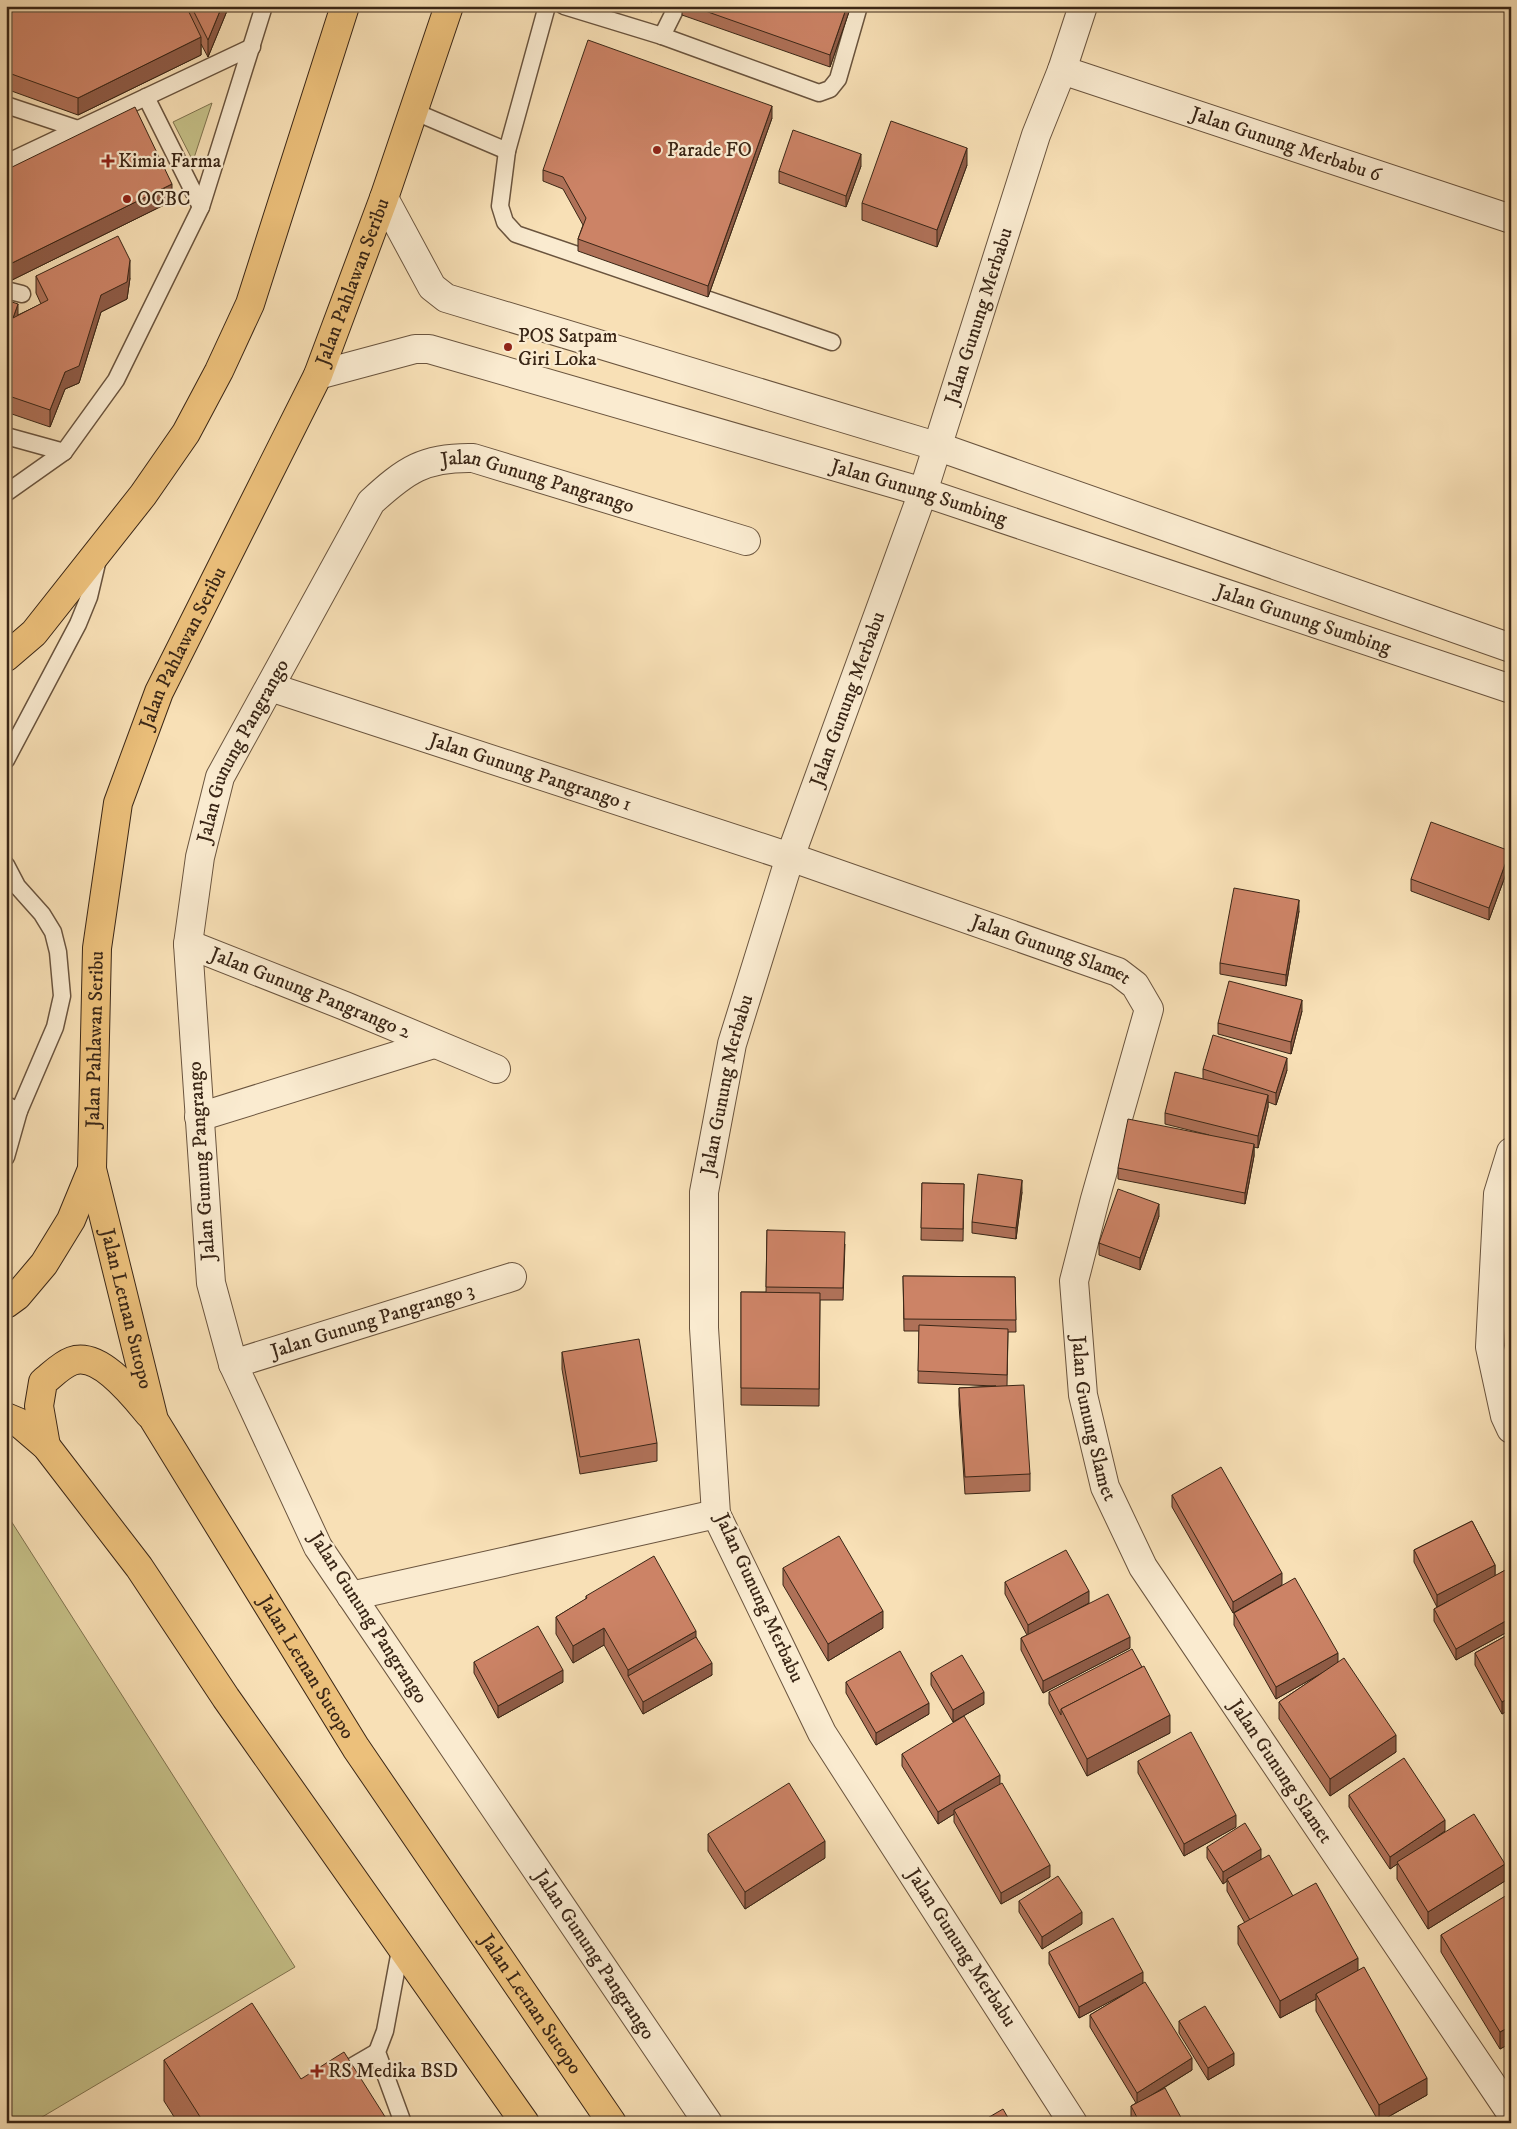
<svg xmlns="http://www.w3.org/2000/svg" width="1517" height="2129" font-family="'IM FELL DW Pica',serif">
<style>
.green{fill:#c5c088;stroke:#80734f}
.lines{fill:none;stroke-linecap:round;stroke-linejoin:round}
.lane-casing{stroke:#6a543e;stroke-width:19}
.street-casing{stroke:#6a543e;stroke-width:30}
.primary-casing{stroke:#3a2616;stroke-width:30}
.lane{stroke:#faebd0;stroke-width:16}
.street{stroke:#faebd0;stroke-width:28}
.primary{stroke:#ecc07b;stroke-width:28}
.wall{fill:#af7158;stroke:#3a2616}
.shaded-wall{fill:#8f5c47;stroke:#3a2616}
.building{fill:#cc8366;stroke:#3a2616}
.poi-dot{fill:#8f2418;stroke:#faebd0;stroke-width:2}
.labels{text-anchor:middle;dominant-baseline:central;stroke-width:4.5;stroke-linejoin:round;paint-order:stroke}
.street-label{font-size:20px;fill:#3a2616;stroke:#faebd0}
.poi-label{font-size:20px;fill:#3a2616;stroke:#faebd0;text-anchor:start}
</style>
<rect width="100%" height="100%" fill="#f8e0b6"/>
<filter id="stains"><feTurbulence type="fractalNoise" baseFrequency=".004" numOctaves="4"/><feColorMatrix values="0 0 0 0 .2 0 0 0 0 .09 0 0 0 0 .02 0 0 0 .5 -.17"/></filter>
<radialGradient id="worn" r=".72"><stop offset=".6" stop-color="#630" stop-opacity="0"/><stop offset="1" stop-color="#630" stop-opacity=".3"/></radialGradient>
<g class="green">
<polygon points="212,103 193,161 173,122"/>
<polygon points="6,1513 295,1967 32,2123 6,2123"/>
</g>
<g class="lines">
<g class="lane-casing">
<g id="lane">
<polyline points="564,6 662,36 819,93 830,89 838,79 859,6"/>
<polyline points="662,36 677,6"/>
<polyline points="146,97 201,207"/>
<polyline points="6,105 78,129"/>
<polyline points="413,111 507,151 547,6"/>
<polyline points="507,151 500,206 505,222 516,234 832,342"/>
<polyline points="6,163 252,47"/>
<polyline points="6,290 22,294"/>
<polyline points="6,436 64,452"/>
<polyline points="6,493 64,452 116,380 201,207 264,6"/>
<polyline points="6,760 78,624 89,597 98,559"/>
<polyline points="6,865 17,886 42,914 53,932 58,952 62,996 55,1027 19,1111"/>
<polyline points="6,1105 19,1111 6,1157"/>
<polyline points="401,1945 385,2031 377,2052 403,2123"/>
<polyline points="334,2077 377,2052"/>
</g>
</g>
<g class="street-casing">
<g id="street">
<path id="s1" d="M1062 70 1511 219"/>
<polyline points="384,198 432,287 446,298 939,447 1511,648"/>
<path id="s2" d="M318 375 415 349H429L923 492 1511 689"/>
<path id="s3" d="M270 687 790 857 1118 972 1135 985 1149 1009 1095 1199 1074 1281 1083 1395 1105 1487 1143 1567 1511 2113"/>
<path id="s4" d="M188 944 345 1006 496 1069"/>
<polyline points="199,1117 434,1044"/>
<polyline points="1511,1152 1498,1194 1490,1347 1505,1416 1511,1429"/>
<path id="s5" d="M233 1364 512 1277"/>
<polyline points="351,1596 716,1514"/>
<path id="s6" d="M708 2123 318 1547 233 1364 211 1283 188 944 200 857 220 777 371 502C406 470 424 457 473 458L746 541"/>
<path id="s7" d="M1073 2123 822 1733 716 1514 704 1328V1192L732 1044 790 857 923 492 1036 135 1062 70 1083 6"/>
</g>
</g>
<g class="primary-casing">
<g id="primary">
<polyline points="6,657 34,633 143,495 186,433 219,371 250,304 345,6"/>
<path id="s8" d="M92 1169 154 1420 356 1748 612 2123"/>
<path id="s9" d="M6 1304 17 1296 44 1264 71 1220 92 1169 97 948 118 803 159 692 318 375 384 198 449 6"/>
<polyline points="6,1417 18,1422 46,1446 139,1567 226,1698 525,2123"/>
<path d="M46 1446 39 1406 43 1382C52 1375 61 1365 72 1361 100 1351 134 1396 149 1414"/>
</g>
</g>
<use href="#lane" class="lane"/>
<use href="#street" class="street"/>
<use href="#primary" class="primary"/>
</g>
<g class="wall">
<polygon points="6,6 229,6 208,57 201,44 201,55 78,115 6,89"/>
<polygon points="635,6 654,6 652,12"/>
<polygon points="682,6 851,6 830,67 682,15"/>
<polygon points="772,118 708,297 578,251 578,239 583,225 563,189 543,181 543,170"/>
<polygon points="967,165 937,247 862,220 862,203"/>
<polygon points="861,166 846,207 779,183 779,171"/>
<polygon points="6,170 172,201 8,282 6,278"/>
<polygon points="36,276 130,278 127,299 101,312 79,383 65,389 50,427 6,412 6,300 18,315 41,304 36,293"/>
<polygon points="1510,863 1489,920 1411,891 1411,879"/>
<polygon points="1299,911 1286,986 1220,974 1220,963"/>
<polygon points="1302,1011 1291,1054 1218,1034 1218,1023"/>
<polygon points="1203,1069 1287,1070 1276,1105 1268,1102 1268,1107 1258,1148 1254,1147 1254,1156 1245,1204 1118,1179 1118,1168 1209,1135 1165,1124 1165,1113 1203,1079"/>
<polygon points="922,1183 964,1184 963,1241 921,1240"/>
<polygon points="1022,1192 1016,1239 972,1233 972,1222"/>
<polygon points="1159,1216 1140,1270 1099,1255 1099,1243"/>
<polygon points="767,1230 845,1244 843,1300 820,1300 819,1406 741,1405 741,1292 766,1292"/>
<polygon points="903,1276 1015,1277 1016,1332 1008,1332 1007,1386 1030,1474 1030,1491 965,1494 959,1405 959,1388 996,1386 918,1383 919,1331 904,1331"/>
<polygon points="562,1352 657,1443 657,1461 580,1474 562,1369"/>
<polygon points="1172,1495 1282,1585 1233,1613 1172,1507"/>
<polygon points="1472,1521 1495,1565 1495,1576 1509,1568 1511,1571 1511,1630 1456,1660 1434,1621 1434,1609 1466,1592 1437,1607 1414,1562 1414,1550"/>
<polygon points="783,1568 883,1628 828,1661 783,1585"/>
<polygon points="1005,1582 1089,1603 1076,1610 1130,1648 1043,1693 1021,1650 1021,1638 1027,1635 1005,1594"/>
<polygon points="586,1596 696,1637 712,1675 643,1714 604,1645 573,1663 556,1634 556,1617 586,1599"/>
<polygon points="1234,1613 1338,1663 1396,1752 1330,1796 1279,1719 1279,1702 1322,1673 1276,1699 1234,1625"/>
<polygon points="1511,1633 1511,1722 1510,1709 1502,1714 1475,1665 1475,1653"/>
<polygon points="474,1662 563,1682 498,1718 474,1673"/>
<polygon points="931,1673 984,1704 953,1722 931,1685"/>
<polygon points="846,1682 929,1714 876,1745 846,1693"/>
<polygon points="1049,1692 1170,1733 1087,1776 1049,1704"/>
<polygon points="902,1754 1000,1784 1050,1877 1001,1904 954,1822 954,1814 938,1824 902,1766"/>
<polygon points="1138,1761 1236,1827 1184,1856 1138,1773"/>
<polygon points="1349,1795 1445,1831 1425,1845 1505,1881 1428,1929 1397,1879 1397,1864 1390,1869 1349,1807"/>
<polygon points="708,1834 825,1858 745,1909 708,1851"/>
<polygon points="1207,1847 1261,1860 1358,1971 1427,2095 1379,2122 1316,2011 1316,1999 1280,2018 1238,1944 1238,1926 1245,1923 1227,1891 1227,1881 1223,1884 1207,1858"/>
<polygon points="1019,1901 1082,1924 1042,1949 1019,1912"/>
<polygon points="1511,1901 1511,2043 1500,2049 1441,1952 1441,1935"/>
<polygon points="1049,1952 1143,1983 1192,2070 1159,2091 1184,2123 1134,2123 1131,2117 1131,2106 1136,2103 1090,2027 1090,2015 1135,1988 1079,2018 1049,1964"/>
<polygon points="1179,2021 1234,2065 1208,2080 1179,2033"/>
<polygon points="164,2060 301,2079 389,2123 178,2123 164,2101"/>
</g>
<g class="shaded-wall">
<polygon points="222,6 229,6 208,57 208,40"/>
<polygon points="847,6 851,6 830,67 830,55"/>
<polygon points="201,37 201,55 78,115 78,98"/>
<polygon points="772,106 772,118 708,297 708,286"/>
<polygon points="967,148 967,165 937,247 937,230"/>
<polygon points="861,154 861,166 846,207 846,196"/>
<polygon points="172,184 172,201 8,282 8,265"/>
<polygon points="130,260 130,278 127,299 101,312 79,383 65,389 50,427 50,410 65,372 101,295"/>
<polygon points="18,304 18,321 13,318"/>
<polygon points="1510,851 1510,863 1489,920 1489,908"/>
<polygon points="1299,900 1299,911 1286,986 1286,975"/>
<polygon points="8,996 8,1027 6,1032 6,1001"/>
<polygon points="1302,1000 1302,1011 1291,1054 1291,1042"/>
<polygon points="1287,1058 1287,1070 1276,1105 1276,1093"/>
<polygon points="1268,1095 1268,1107 1258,1148 1258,1136"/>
<polygon points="1254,1144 1254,1156 1245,1204 1245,1193"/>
<polygon points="1022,1180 1022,1192 1016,1239 1016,1228"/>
<polygon points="1159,1204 1159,1216 1140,1270 1140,1258"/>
<polygon points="1495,1565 1495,1577 1437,1607 1437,1595"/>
<polygon points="1282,1573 1282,1585 1233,1613 1233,1602"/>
<polygon points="1089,1591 1089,1603 1028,1636 1028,1625"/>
<polygon points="883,1611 883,1628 828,1661 828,1644"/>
<polygon points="1511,1618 1511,1630 1456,1660 1456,1649"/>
<polygon points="604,1628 604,1645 573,1663 573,1646"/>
<polygon points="696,1631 696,1648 628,1676 628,1670"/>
<polygon points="1130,1637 1130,1648 1043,1693 1043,1681"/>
<polygon points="1338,1653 1338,1664 1276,1699 1276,1687"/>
<polygon points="712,1663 712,1675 643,1714 643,1702"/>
<polygon points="563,1670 563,1682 498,1718 498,1706"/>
<polygon points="984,1692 984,1704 953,1722 953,1710"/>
<polygon points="1511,1697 1511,1709 1502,1714 1502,1702"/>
<polygon points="929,1703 929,1714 876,1745 876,1733"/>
<polygon points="1170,1715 1170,1733 1087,1776 1087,1759"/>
<polygon points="1396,1735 1396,1752 1330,1796 1330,1779"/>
<polygon points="1000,1775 1000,1786 954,1810 954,1814 938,1824 938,1812"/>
<polygon points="1236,1815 1236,1827 1184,1856 1184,1844"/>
<polygon points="1445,1820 1445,1831 1390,1869 1390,1857"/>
<polygon points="825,1841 825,1858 745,1909 745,1892"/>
<polygon points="1261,1849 1261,1860 1227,1879 1227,1881 1223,1884 1223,1872"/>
<polygon points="1505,1864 1505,1881 1428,1929 1428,1912"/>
<polygon points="1050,1865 1050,1877 1001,1904 1001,1893"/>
<polygon points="1082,1912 1082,1924 1042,1949 1042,1937"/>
<polygon points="1358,1958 1358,1975 1316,1994 1316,1999 1280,2018 1280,2001"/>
<polygon points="1143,1972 1143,1984 1079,2018 1079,2007"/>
<polygon points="1511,2026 1511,2043 1500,2049 1500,2032"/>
<polygon points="1234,2053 1234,2065 1208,2080 1208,2068"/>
<polygon points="1192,2058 1192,2070 1137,2104 1137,2093"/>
<polygon points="1427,2078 1427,2095 1379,2122 1379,2105"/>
</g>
<g class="building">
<polygon points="6,6 186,6 201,37 78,98 6,72"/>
<polygon points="191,6 222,6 208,40"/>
<polygon points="691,6 847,6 830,55"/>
<polygon points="588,40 772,106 708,286 578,239 586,218 563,177 543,170"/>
<polygon points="135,107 172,184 8,265 6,261 6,170"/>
<polygon points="891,121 967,148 937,230 862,203"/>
<polygon points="793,130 861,154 846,196 779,171"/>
<polygon points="118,236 130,260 127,282 101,295 79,366 65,372 50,410 6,395 6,300 18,304 13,318 48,300 36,276"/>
<polygon points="1431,822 1510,851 1489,908 1411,879"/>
<polygon points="1234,888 1299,900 1286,975 1220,963"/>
<polygon points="6,969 7,972 8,996 6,1001"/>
<polygon points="1229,981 1302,1000 1291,1042 1218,1023"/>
<polygon points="1213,1035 1287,1058 1276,1093 1203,1069"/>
<polygon points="1175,1072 1268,1095 1258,1136 1165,1113"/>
<polygon points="1128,1119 1254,1144 1245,1193 1118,1168"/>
<polygon points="978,1174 1022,1180 1016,1228 972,1222"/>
<polygon points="922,1183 964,1184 963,1229 921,1228"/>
<polygon points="1118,1189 1159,1204 1140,1258 1099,1243"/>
<polygon points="767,1230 845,1232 843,1288 766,1287"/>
<polygon points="903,1276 1015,1277 1016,1320 904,1319"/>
<polygon points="741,1292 820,1293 819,1389 741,1388"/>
<polygon points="919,1325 1008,1329 1007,1375 918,1371"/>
<polygon points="639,1339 657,1443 580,1457 562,1352"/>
<polygon points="1024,1385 1030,1474 965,1477 959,1388"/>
<polygon points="1221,1467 1282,1573 1233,1602 1172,1495"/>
<polygon points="1472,1521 1495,1565 1437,1595 1414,1550"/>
<polygon points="839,1536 883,1611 828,1644 783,1568"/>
<polygon points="1066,1550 1089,1591 1028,1625 1005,1582"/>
<polygon points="654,1556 696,1631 628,1670 604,1628 573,1646 556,1617 587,1598 586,1596"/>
<polygon points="1509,1568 1511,1571 1511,1618 1456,1649 1434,1609"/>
<polygon points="1295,1578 1338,1653 1276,1687 1234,1613"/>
<polygon points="1108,1594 1130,1637 1043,1681 1021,1638"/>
<polygon points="538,1626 563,1670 498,1706 474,1662"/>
<polygon points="1511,1633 1511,1697 1502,1702 1475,1653"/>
<polygon points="696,1637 712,1663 643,1702 628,1676"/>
<polygon points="1132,1649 1142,1667 1061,1709 1061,1715 1049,1692"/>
<polygon points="900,1651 929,1703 876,1733 846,1682"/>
<polygon points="962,1655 984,1692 953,1710 931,1673"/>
<polygon points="1344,1658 1396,1735 1330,1779 1279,1702"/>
<polygon points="1144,1666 1170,1715 1087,1759 1061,1709"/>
<polygon points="964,1716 1000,1775 938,1812 902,1754"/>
<polygon points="1191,1732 1236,1815 1184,1844 1138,1761"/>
<polygon points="1404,1758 1445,1820 1390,1857 1349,1795"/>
<polygon points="789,1783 825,1841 745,1892 708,1834"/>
<polygon points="1002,1783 1050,1865 1001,1893 954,1810"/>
<polygon points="1474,1814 1505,1864 1428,1912 1397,1862"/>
<polygon points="1245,1823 1261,1849 1223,1872 1207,1847"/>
<polygon points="1269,1855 1293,1896 1250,1920 1227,1879"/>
<polygon points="1058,1876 1082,1912 1042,1937 1019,1901"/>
<polygon points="1316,1883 1358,1958 1280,2001 1238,1926"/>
<polygon points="1507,1895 1511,1901 1511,2026 1500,2032 1441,1935"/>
<polygon points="1113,1918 1143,1972 1079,2007 1049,1952"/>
<polygon points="1364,1967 1427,2078 1379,2105 1316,1994"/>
<polygon points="1145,1982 1192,2058 1137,2093 1090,2015"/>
<polygon points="252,2003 301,2079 344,2052 389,2123 204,2123 164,2060"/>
<polygon points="1205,2006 1234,2053 1208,2068 1179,2021"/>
<polygon points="1165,2088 1184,2123 1140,2123 1131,2106"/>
<polygon points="1003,2109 1011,2123 979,2123"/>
<polygon points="1241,2118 1245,2123 1234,2123"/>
</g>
<g class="poi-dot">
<circle cx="657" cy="150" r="5"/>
<path d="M105.5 153.5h5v5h5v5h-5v5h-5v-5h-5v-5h5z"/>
<circle cx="127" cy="199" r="5"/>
<circle cx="508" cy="347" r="5"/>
<path d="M314.5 2063.5h5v5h5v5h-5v5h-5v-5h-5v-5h5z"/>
</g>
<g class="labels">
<g class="street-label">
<text stroke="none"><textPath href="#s1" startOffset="236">Jalan Gunung Merbabu 6</textPath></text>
<text stroke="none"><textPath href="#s9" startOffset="1102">Jalan Pahlawan Seribu</textPath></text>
<text stroke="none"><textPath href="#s7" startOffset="1949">Jalan Gunung Merbabu</textPath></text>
<text stroke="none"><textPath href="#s6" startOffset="1988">Jalan Gunung Pangrango</textPath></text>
<text stroke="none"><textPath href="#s2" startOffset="625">Jalan Gunung Sumbing</textPath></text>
<text stroke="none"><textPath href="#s2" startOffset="1030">Jalan Gunung Sumbing</textPath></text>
<text stroke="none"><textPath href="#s9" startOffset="698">Jalan Pahlawan Seribu</textPath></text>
<text stroke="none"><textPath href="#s7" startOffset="1544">Jalan Gunung Merbabu</textPath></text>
<text stroke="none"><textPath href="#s6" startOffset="1524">Jalan Gunung Pangrango</textPath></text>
<text stroke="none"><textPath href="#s3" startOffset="274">Jalan Gunung Pangrango 1</textPath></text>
<text stroke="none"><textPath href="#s3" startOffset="824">Jalan Gunung Slamet</textPath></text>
<text stroke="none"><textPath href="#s4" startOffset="132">Jalan Gunung Pangrango 2</textPath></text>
<text stroke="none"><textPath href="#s9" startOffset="292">Jalan Pahlawan Seribu</textPath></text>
<text stroke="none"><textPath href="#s7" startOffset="1139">Jalan Gunung Merbabu</textPath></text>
<text transform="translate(202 1161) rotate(-94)">Jalan Gunung Pangrango</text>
<text stroke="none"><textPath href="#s8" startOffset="144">Jalan Letnan Sutopo</textPath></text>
<text stroke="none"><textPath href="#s5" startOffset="146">Jalan Gunung Pangrango 3</textPath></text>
<text stroke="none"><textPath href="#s3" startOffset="1365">Jalan Gunung Slamet</textPath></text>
<text transform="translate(759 1598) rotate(65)">Jalan Gunung Merbabu</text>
<text transform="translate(368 1618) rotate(57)">Jalan Gunung Pangrango</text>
<text stroke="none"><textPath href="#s8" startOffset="549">Jalan Letnan Sutopo</textPath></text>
<text stroke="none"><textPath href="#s3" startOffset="1770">Jalan Gunung Slamet</textPath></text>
<text transform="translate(961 1948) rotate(57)">Jalan Gunung Merbabu</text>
<text transform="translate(594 1955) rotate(56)">Jalan Gunung Pangrango</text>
<text stroke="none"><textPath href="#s8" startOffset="954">Jalan Letnan Sutopo</textPath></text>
</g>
<g class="poi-label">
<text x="667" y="150">Parade FO</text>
<text x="118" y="161">Kimia Farma</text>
<text x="137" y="199">OCBC</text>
<text x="518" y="336">POS Satpam<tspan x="518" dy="23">Giri Loka</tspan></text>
<text x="328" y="2071">RS Medika BSD</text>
</g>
</g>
<rect width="1517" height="2129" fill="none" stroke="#f8e0b6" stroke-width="25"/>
<rect x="8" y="8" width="1502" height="2114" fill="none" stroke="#3a2616" stroke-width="2.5"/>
<rect x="12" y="12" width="1492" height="2104" fill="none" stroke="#3a2616"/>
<rect width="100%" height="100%" filter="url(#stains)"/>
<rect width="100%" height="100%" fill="url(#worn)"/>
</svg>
